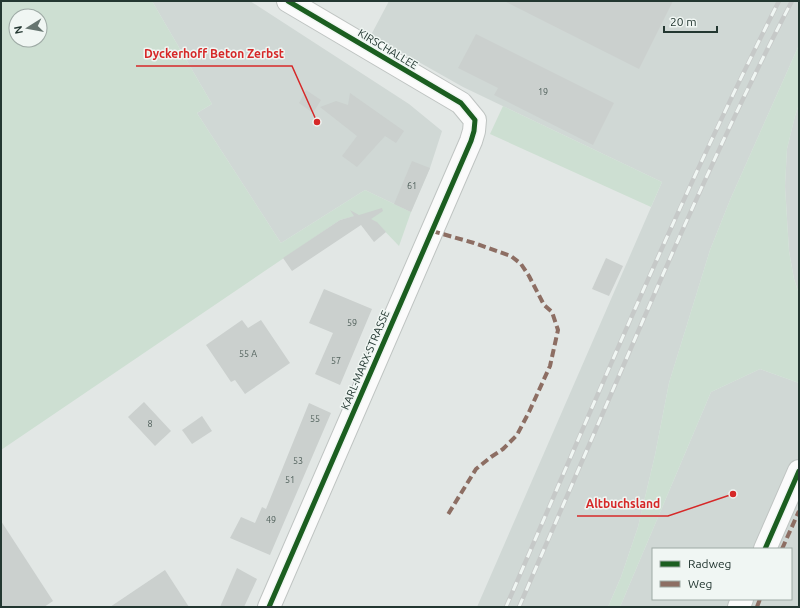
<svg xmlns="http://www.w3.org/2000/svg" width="800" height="608" font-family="Ubuntu,sans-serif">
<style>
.built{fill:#d0d8d5;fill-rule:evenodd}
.green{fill:#cddfd2;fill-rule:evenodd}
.building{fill:#cbd0ce}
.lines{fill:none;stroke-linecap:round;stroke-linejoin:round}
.minor-casing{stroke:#bfc4c2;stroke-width:24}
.minor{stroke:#fbfbfb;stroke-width:22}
.rail-casing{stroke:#c6c9c8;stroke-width:4.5}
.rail{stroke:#f0f6f3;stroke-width:3;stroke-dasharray:9;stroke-linecap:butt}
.quiet{stroke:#8d6e63;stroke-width:4;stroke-dasharray:8 4;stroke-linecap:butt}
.cycleway-casing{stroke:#f0f6f3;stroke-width:8}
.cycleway{stroke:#1b5e20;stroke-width:5}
.labels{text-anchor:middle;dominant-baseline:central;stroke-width:3;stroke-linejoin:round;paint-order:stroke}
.number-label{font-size:9px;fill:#4e5e59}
.street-label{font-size:11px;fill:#233731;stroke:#f0f6f3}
.leader{fill:none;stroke:#d62828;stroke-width:1.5}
.callout-dot{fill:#d62828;stroke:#f0f6f3;stroke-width:1.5}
.callout-label{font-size:12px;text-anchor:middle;font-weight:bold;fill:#d62828;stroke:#f0f6f3;stroke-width:3;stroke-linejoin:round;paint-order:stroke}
</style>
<rect width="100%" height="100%" fill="#e2e7e5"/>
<g class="built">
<polygon points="152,1 250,1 409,104 442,131 430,168 411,212 365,190 281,243 197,113 212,104"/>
<polygon points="389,1 799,1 799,45 730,200 710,250 669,383 655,455 638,527 621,577 608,607 477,607 662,182 463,87 371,35"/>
<polygon points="799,104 799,294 794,279 789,251 785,186 787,149 795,116"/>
<path d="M760 369 799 383V607H620L711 392ZM653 549H791V599H653Z"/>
</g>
<g class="green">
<path d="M1 1H152L212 104 197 113 281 243 365 190 411 212 399 246 376 222 359 215 340 220 1 450ZM16 16H40V40H16Z"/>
<polygon points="799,45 799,104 795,116 787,149 785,186 789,251 794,279 799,294 799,383 760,369 711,392 620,607 608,607 621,577 638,527 655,455 669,383 710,250 730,200"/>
<polygon points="503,106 662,182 651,207 490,134"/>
</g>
<g class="building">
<polygon points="504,1 673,1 639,69"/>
<polygon points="476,34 614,103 593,145 494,95 498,88 458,68"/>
<polygon points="306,90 321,100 313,113 299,103"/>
<polygon points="350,93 404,131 396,143 385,136 357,167 342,156 357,136 320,107 336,101 348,105"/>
<polygon points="412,161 430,168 411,212 394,204"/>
<polygon points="382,208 383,211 371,219 377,222 386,232 374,242 361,225 292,271 283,258 340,220 354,216 350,210 359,215"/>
<polygon points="606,258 623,266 609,296 592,289"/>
<polygon points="324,289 372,309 340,385 315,374 333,333 309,323"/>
<polygon points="242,320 248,328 261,320 290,363 245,394 235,380 231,382 206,345"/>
<polygon points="144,402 171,431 155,446 128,417"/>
<polygon points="309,403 331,413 270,555 230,538 241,517 255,523 262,507 266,509"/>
<polygon points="202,416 212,431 192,444 182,430"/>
<polygon points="1,521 53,601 44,607 1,607"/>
<polygon points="237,568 257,579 244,607 220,607"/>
<polygon points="165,570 189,607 110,607"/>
</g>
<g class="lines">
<g class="minor-casing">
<g id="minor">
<polyline points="765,549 799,471"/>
<polyline points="269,607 471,141 474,131 475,120 461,103 288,1"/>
<polyline points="739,607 742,599"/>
</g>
</g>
<use href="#minor" class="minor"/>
<g class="rail-casing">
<g id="rail">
<path d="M506 607C594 404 679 199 779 1"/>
<path d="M519 607C560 513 600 419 641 325 688 216 737 106 792 1"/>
</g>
</g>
<use href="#rail" class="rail"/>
<g class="quiet">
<polyline points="432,231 474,243 511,256 521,264 529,276 544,305 552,312 558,330 550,366 529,412 517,435 503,449 491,457 476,469 447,516"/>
<polyline points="782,549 799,511"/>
<polyline points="757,607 760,599"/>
</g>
<g class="cycleway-casing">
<g id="cycleway">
<polyline points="765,549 799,471"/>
<polyline points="269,607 471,141 474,131 475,120 461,103 288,1"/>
</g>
</g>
<use href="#cycleway" class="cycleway"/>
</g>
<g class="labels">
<g class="number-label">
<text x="543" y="92">19</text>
<text x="412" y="186">61</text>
<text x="352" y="323">59</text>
<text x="248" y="354">55 A</text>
<text x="336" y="361">57</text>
<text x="315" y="419">55</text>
<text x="150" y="424">8</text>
<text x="298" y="461">53</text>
<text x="290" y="480">51</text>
<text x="271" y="520">49</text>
</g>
<g class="street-label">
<text transform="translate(388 49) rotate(31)">KIRSCHALLEE</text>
<text transform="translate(365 360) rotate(-67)">KARL-MARX-STRASSE</text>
</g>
</g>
<path class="leader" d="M317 122L292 66H136M733 494L668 516H577"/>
<g class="callout-dot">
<circle cx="317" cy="122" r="4"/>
<circle cx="733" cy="494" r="4"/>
</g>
<g class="callout-label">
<text x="214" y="58">Dyckerhoff Beton Zerbst</text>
<text x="623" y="508">Altbuchsland</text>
</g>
<rect width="800" height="608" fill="none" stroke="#233731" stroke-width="4"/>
<rect x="652" y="548" width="140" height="52" fill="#f0f6f3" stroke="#9eaaa5"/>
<rect x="660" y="561" width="20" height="6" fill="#1b5e20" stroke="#9eaaa5"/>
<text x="688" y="568" font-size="12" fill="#233731">Radweg</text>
<rect x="660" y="581" width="20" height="6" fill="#8d6e63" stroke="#9eaaa5"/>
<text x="688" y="588" font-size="12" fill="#233731">Weg</text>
<g transform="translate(28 28) rotate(259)"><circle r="19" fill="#f0f6f3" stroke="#9eaaa5"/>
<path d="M0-3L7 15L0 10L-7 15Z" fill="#667570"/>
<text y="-6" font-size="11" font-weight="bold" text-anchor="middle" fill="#233731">N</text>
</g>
<path d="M664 26v6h53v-6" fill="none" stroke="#233731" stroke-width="2"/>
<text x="670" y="26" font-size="12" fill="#233731" stroke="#f0f6f3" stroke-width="3" paint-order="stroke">20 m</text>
</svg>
